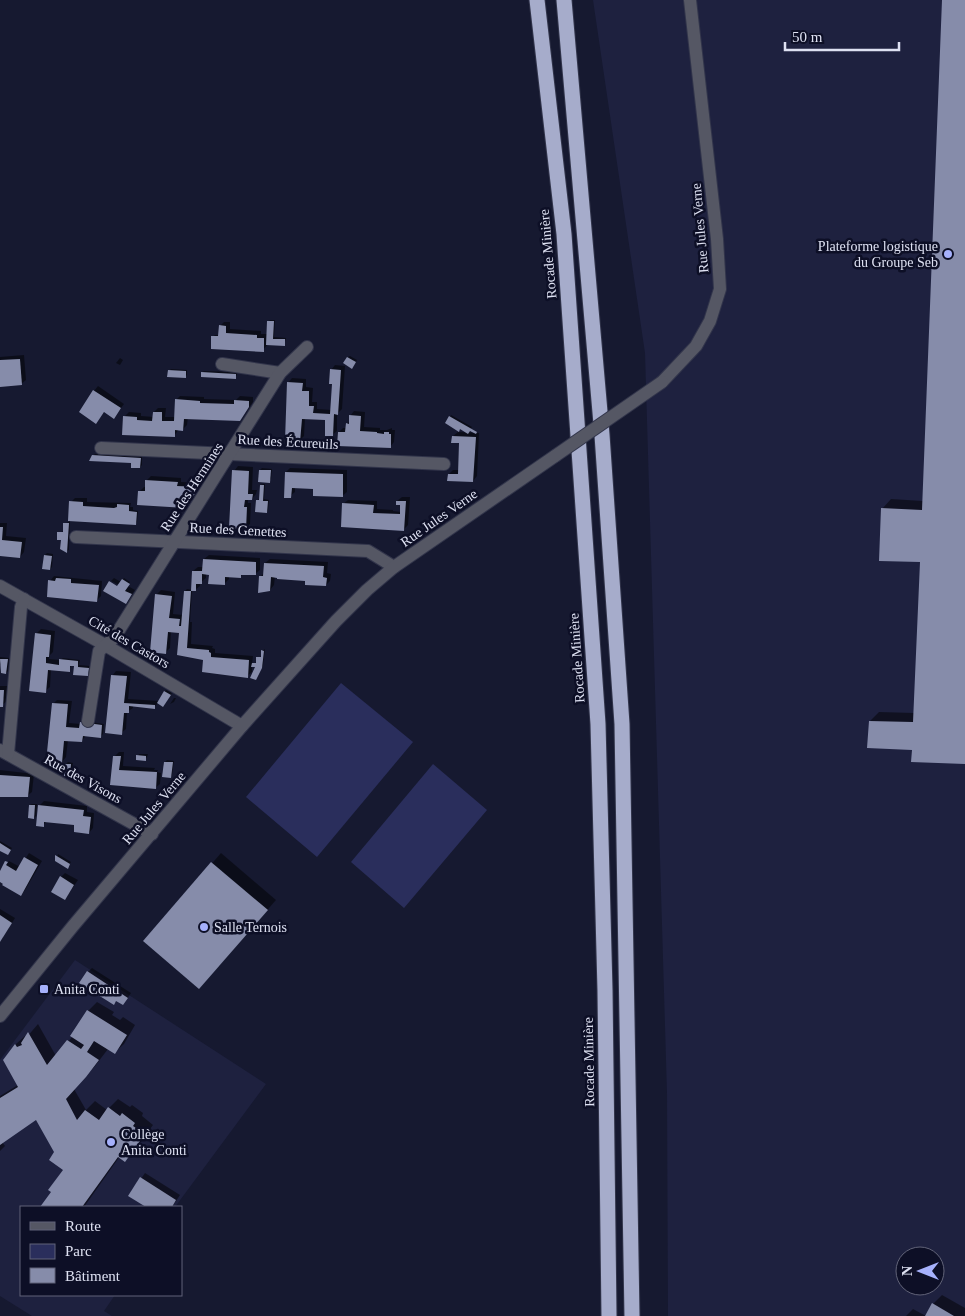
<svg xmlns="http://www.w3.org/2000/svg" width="965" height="1316" font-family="'Times New Roman',serif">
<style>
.built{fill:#1e213f;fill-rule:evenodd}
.green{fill:#2a2e5c}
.shadow{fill:#0007}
.building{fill:#868caa}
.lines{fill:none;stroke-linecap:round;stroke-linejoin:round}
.minor-casing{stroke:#32354b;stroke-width:14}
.motorway-casing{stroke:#32354b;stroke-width:17}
.minor{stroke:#555764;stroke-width:12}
.motorway{stroke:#a6accb;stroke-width:15}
.minor-bridge-casing{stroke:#32354b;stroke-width:14;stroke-linecap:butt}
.minor-bridge{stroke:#555764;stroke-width:12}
.poi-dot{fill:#a6b1fc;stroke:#0d0f26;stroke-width:2}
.labels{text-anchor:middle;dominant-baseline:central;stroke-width:5;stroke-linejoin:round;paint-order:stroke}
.street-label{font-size:14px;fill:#dee1f2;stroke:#0d0f26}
.poi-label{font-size:14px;fill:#dee1f2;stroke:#0d0f26;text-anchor:start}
</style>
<rect width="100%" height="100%" fill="#161930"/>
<g class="built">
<path d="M593 0H965V1316H668L667 1093 645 353ZM905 1256H935V1286H905Z"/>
<polygon points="75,960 266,1084 175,1207 21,1207 21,1295 115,1295 104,1311 112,1316 32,1316 0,1296 0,1060"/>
</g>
<g class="green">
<polygon points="341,683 413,742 317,857 246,797"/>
<polygon points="433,764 487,810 404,908 351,862"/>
</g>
<g class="shadow">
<polygon points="943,0 965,0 965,762 913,749 870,721 879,712 915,713 921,561 882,509 891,499 923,501"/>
<polygon points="270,320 275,320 274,337 286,338 284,345 268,344 263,350 213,337 215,335 220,335 220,326 224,322 230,322 230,329 261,331 261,334 268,334 269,321"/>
<polygon points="24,355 26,380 21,384 0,385 0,357"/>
<polygon points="350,356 357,360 354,365 348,357"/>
<polygon points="120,358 123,360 120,365 116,363"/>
<polygon points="335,365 345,366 342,409 337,414 337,431 332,435 327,419 305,418 304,436 300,440 288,383 292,378 306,379 306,387 313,388 312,402 317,402 317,409 332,410 333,383 331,370"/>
<polygon points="171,369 187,370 187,375 185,377 169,371"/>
<polygon points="204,371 237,372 237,375 235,377 202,372"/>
<polygon points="98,386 124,404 114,417 105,411 96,422 94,391"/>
<polygon points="180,396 204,397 204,399 236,400 240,396 253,397 253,402 240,420 188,417 187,425 183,429 179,429 174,436 124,417 129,412 141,413 141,416 154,417 154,412 158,408 166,408 165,417 175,417 176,400"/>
<polygon points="354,411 365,412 364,427 380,428 380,430 387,430 392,428 392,430 395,430 394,442 390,447 339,432 343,428 347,428 347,424 350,421 350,416"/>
<polygon points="451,415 472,427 470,430 450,417"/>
<polygon points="458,432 479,433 477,476 473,481 449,474 453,470 459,470 460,442 453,436"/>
<polygon points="95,454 142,456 142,465 140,467 133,461 93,456"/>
<polygon points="238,466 253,467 252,490 257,490 256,494 252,499 248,499 248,503 251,503 250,524 245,528 234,471"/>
<polygon points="262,468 272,469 271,479 269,481 260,470"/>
<polygon points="290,468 347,470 347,492 342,496 315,488 295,487 295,492 290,496 286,472"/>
<polygon points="151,476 181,478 181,482 202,483 186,507 139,492 144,487 146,487 146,481"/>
<polygon points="263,484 265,484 264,499 269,500 268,510 267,512 257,501 260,498 261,485"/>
<polygon points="402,497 410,497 408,525 403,530 343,504 348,500 377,501 377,509 393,510 393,511 401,512 402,504 397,501"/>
<polygon points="75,498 87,498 87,502 131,503 130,507 133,507 133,510 138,511 137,522 135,524 70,520 69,550 67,551 59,533 64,531 64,524 69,522 71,502"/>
<polygon points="0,523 7,523 6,536 26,538 24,552 20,557 0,554"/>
<polygon points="47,553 53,554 52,567 50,569 45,555"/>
<polygon points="209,555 260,558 260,570 255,574 243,574 241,576 229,576 229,579 224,584 210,574 206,573 206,578 200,583 200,586 195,590 192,590 190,622 192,622 191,644 213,646 212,648 215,649 215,653 253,656 252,664 257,662 258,658 262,656 262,651 265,649 263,665 256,679 257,666 252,666 252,672 247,676 204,659 178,654 180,632 171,631 170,648 166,652 156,595 161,590 175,592 173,614 183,615 185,591 187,589 192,590 193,571 198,567 204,567 204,559"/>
<polygon points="270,559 328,562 327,573 331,574 330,581 326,585 307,580 275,576 274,585 270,590 261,576 265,572 265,563"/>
<polygon points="54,576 102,581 101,596 97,600 50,581"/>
<polygon points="114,578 121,582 124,578 130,582 128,586 135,590 126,603 119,585 111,581"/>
<polygon points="41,629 55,631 53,652 50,655 49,659 60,660 63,658 80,660 79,665 90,666 89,673 87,675 75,665 71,665 69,671 51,669 50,687 45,691 36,634"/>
<polygon points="0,657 9,658 8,671 6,673 2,665 0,665"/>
<polygon points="116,671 131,672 128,699 159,701 166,690 172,693 165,703 159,702 154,707 133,705 133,708 127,712 126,729 121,733 112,676"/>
<polygon points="0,686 8,686 7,701 2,705 0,705"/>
<polygon points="174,698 176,698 174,702 170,704"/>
<polygon points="57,700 72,701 69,723 81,724 83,721 104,724 103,734 101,736 86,735 82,741 68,740 66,757 62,762 53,704"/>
<polygon points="119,752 124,752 123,766 155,768 154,770 158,770 157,772 161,773 160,784 155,788 112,784 115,756"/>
<polygon points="139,754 148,754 147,757 145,759 138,756"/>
<polygon points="167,760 174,761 172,775 171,776 165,762"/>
<polygon points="68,762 73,763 71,773 70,775 66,764"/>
<polygon points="0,770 34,774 32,792 27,796 0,795"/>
<polygon points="44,801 87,806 87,812 94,813 93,828 89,833 76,824 47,821 43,825 39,806"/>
<polygon points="32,804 37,804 36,816 34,818 30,805"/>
<polygon points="0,841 12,848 9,852 0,850"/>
<polygon points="29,853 42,861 25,890 21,895 0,881 0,874 9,861 20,867"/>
<polygon points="221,853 276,900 208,978 145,941"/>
<polygon points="58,854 71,862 69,865 56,860"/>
<polygon points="65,873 78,880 65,899 61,877"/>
<polygon points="0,909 15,918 0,942"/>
<polygon points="92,968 131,993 127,999 117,1000 88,972"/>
<polygon points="97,1002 114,1012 112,1015 120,1020 123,1017 135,1025 124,1044 114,1053 108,1049 95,1066 74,1089 86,1110 95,1101 107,1110 118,1099 130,1107 132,1105 143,1113 142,1116 153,1125 134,1151 125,1160 120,1156 84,1207 41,1207 53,1192 65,1169 36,1118 2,1142 5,1146 0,1151 0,1096 18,1085 4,1061 16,1044 25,1036 26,1038 38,1024 56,1056 73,1036 88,1011"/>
<polygon points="145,1173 180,1195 172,1207 148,1207 130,1195"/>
<polygon points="942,1295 965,1308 965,1316 926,1316 933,1304"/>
<polygon points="913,1309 926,1316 906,1316"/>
</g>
<g class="building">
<polygon points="942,0 965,0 965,764 911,762 912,750 867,748 869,721 913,722 920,562 879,561 881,508 922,510"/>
<polygon points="267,321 274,321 273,339 285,339 285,346 266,345"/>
<polygon points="219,325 226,326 226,333 257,335 257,338 264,338 264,352 211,349 211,336 218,336"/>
<polygon points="347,357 356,362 352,369 343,363"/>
<polygon points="20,359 22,385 0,387 0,360"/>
<polygon points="330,369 341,370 338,415 334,414 333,436 325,436 325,420 302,419 300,442 285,441 287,382 303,383 302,391 309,391 309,406 314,406 313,413 330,414 332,384 329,384"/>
<polygon points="168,370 186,371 186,378 167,377"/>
<polygon points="201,372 236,374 236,379 201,377"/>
<polygon points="93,390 121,408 114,419 104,412 96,424 79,412"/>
<polygon points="175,399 200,401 200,403 234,404 234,400 249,401 249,407 240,421 184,419 183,431 175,430 175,437 122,435 123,416 137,417 137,420 152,421 153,412 162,412 162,421 174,421"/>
<polygon points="349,415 361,416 360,431 377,432 377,433 384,434 384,432 389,432 389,434 391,434 391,448 337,446 338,432 345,432 346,423 349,424"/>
<polygon points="449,416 477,432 476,434 470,431 468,434 460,429 459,432 445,423"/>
<polygon points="452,436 476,437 473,482 447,481 448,474 458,474 459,443 451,443"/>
<polygon points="92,455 141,458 140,468 131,468 131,463 89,461"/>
<polygon points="232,470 249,471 248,494 253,494 252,500 245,500 244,507 247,507 246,530 229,528"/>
<polygon points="259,470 271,470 270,483 258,482"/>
<polygon points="285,472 343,474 343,497 313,496 313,489 292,488 291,498 284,498"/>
<polygon points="145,480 178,482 177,486 199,487 186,508 137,505 138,491 145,491"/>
<polygon points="260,485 264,485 263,501 268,501 267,513 255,512 256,500 259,500"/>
<polygon points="69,501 83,502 83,506 98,507 114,508 117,507 117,504 129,505 129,511 137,512 136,525 68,521"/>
<polygon points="396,501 406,501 404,531 341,527 342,503 374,505 373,513 400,514 400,505 396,505"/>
<polygon points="63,523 69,523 67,553 60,549 61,540 57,540 57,532 63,532"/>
<polygon points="0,527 3,527 2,540 22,542 20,558 0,556"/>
<polygon points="44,555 52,556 50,570 42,569"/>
<polygon points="203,559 256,562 256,575 241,575 241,578 225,577 225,585 208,584 209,575 202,574 202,584 196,584 196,591 191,591 192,571 202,571"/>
<polygon points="264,563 324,566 323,577 327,578 326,586 305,585 305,581 277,579 277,578 271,577 270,591 258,593 259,576 263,576"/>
<polygon points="56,578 71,579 71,583 99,585 97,602 47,597 48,580 55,581"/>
<polygon points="122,579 130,584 125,591 132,594 126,604 103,591 109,581 117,586"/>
<polygon points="184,591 191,591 187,648 209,650 209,652 211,653 211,657 249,660 248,678 202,672 203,660 177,655 179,633 168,632 166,654 150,652 155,594 172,596 169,618 180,619 179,626 181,626"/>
<polygon points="35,633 51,635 49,657 46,657 46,663 59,665 59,659 78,661 78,667 89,668 88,676 73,675 74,666 70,666 70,672 48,670 46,693 29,691"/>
<polygon points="261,650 264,651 262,668 256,680 250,678 255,667 251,667 252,663 256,663 256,657 261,657"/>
<polygon points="0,659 8,659 6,674 1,673"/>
<polygon points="111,675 127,676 124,703 155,705 155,709 129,706 129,713 124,713 122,735 105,733"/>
<polygon points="0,690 4,690 3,707 0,707"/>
<polygon points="164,691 171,695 163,707 157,703"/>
<polygon points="52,703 68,704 66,727 79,728 80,722 102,725 101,738 83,736 82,742 64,741 62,763 46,762"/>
<polygon points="136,755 146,756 146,761 136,760"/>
<polygon points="113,756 121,756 119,770 157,772 156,789 110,785"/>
<polygon points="164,762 173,762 171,778 162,777"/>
<polygon points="65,764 71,764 70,776 64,776"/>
<polygon points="0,775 30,777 28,797 0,797"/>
<polygon points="29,805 35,805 34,819 28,818"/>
<polygon points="38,805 84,810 83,816 91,817 89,834 74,832 74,825 44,822 44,827 36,826"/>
<polygon points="0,843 11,850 8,855 0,851"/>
<polygon points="55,855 70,864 68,869 55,861"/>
<polygon points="24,857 38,865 21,896 2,885 3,884 0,882 0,871 5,861 8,862 6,865 16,871"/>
<polygon points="211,862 268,910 199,989 143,941"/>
<polygon points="60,876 74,885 65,900 51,892"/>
<polygon points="0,915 12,923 0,942"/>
<polygon points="87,971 128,998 123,1005 116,1001 114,1005 79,983"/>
<polygon points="87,1010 127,1035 115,1054 94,1041 87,1052 99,1060 86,1077 66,1099 77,1120 85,1110 99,1120 108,1107 120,1116 122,1113 135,1123 133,1126 145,1134 125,1162 118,1157 82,1207 40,1207 51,1192 48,1190 63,1170 49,1160 54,1152 36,1120 0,1145 0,1098 18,1087 3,1060 15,1044 17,1047 22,1045 21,1043 28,1032 47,1065 67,1040 81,1049 84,1045 70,1036"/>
<polygon points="140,1177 176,1200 172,1207 146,1207 128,1196"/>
<polygon points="932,1303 954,1316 925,1316"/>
</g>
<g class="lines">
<g class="minor-casing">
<g id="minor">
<polyline points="222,364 280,373"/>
<polyline points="662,382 696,346 710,321 720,289 717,239 690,0"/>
<polyline points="101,448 444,464"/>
<polyline points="76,537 368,551 394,567"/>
<polyline points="0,586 105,645 242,726"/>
<polyline points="88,721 99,651 114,638 280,373 307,347"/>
<polyline points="0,750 152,834"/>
<polyline points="8,754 21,607 24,599"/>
<polyline points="0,1016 73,926 242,726 336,621 367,590 394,567 555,456"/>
</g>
</g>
<g class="motorway-casing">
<g id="motorway">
<polyline points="537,0 564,234 598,724 605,990 609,1316"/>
<polyline points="564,0 602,435 622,724 632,1316"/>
</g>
</g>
<use href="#minor" class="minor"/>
<use href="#motorway" class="motorway"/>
<g class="minor-bridge-casing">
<polyline id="minor-bridge" points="555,456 662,382"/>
</g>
<use href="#minor-bridge" class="minor-bridge"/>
</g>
<g class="poi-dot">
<circle cx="948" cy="254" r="5"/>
<circle cx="204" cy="927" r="5"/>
<rect x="39" y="984" width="10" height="10" rx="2.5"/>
<circle cx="111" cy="1142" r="5"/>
</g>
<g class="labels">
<g class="street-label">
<text transform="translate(700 228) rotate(-95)">Rue Jules Verne</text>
<text transform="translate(548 254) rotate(-95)">Rocade Minière</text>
<text transform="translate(288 442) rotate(3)">Rue des Écureuils</text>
<text transform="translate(192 487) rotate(-57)">Rue des Hermines</text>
<text transform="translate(439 518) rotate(-35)">Rue Jules Verne</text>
<text transform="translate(238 530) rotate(3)">Rue des Genettes</text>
<text transform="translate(129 642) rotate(30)">Cité des Castors</text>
<text transform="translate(577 658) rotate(-94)">Rocade Minière</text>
<text transform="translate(83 779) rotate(29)">Rue des Visons</text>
<text transform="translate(154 808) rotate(-50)">Rue Jules Verne</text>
<text transform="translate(589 1062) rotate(-91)">Rocade Minière</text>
</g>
<g class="poi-label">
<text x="938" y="246" text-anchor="end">Plateforme logistique<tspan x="938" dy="16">du Groupe Seb</tspan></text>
<text x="214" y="927">Salle Ternois</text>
<text x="54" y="989">Anita Conti</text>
<text x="121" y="1134">Collège<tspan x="121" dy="16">Anita Conti</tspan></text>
</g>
</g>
<rect x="20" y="1206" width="162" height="90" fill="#0d0f26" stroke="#616378"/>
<rect x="30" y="1222" width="25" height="8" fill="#555764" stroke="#616378"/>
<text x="65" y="1231" font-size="15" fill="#dee1f2">Route</text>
<rect x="30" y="1244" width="25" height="15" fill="#2a2e5c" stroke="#616378"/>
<text x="65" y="1256" font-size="15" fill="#dee1f2">Parc</text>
<rect x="30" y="1268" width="25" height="15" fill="#868caa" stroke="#616378"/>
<text x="65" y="1281" font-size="15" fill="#dee1f2">Bâtiment</text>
<g transform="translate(920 1271) rotate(270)"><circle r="24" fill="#0d0f26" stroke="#616378"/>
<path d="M0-4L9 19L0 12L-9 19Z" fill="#a6b1fc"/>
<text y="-8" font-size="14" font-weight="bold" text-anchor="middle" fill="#dee1f2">N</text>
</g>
<path d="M785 42v8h114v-8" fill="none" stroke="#dee1f2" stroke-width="2.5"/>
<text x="792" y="42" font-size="15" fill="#dee1f2" stroke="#0d0f26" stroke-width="4" paint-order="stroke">50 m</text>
</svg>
